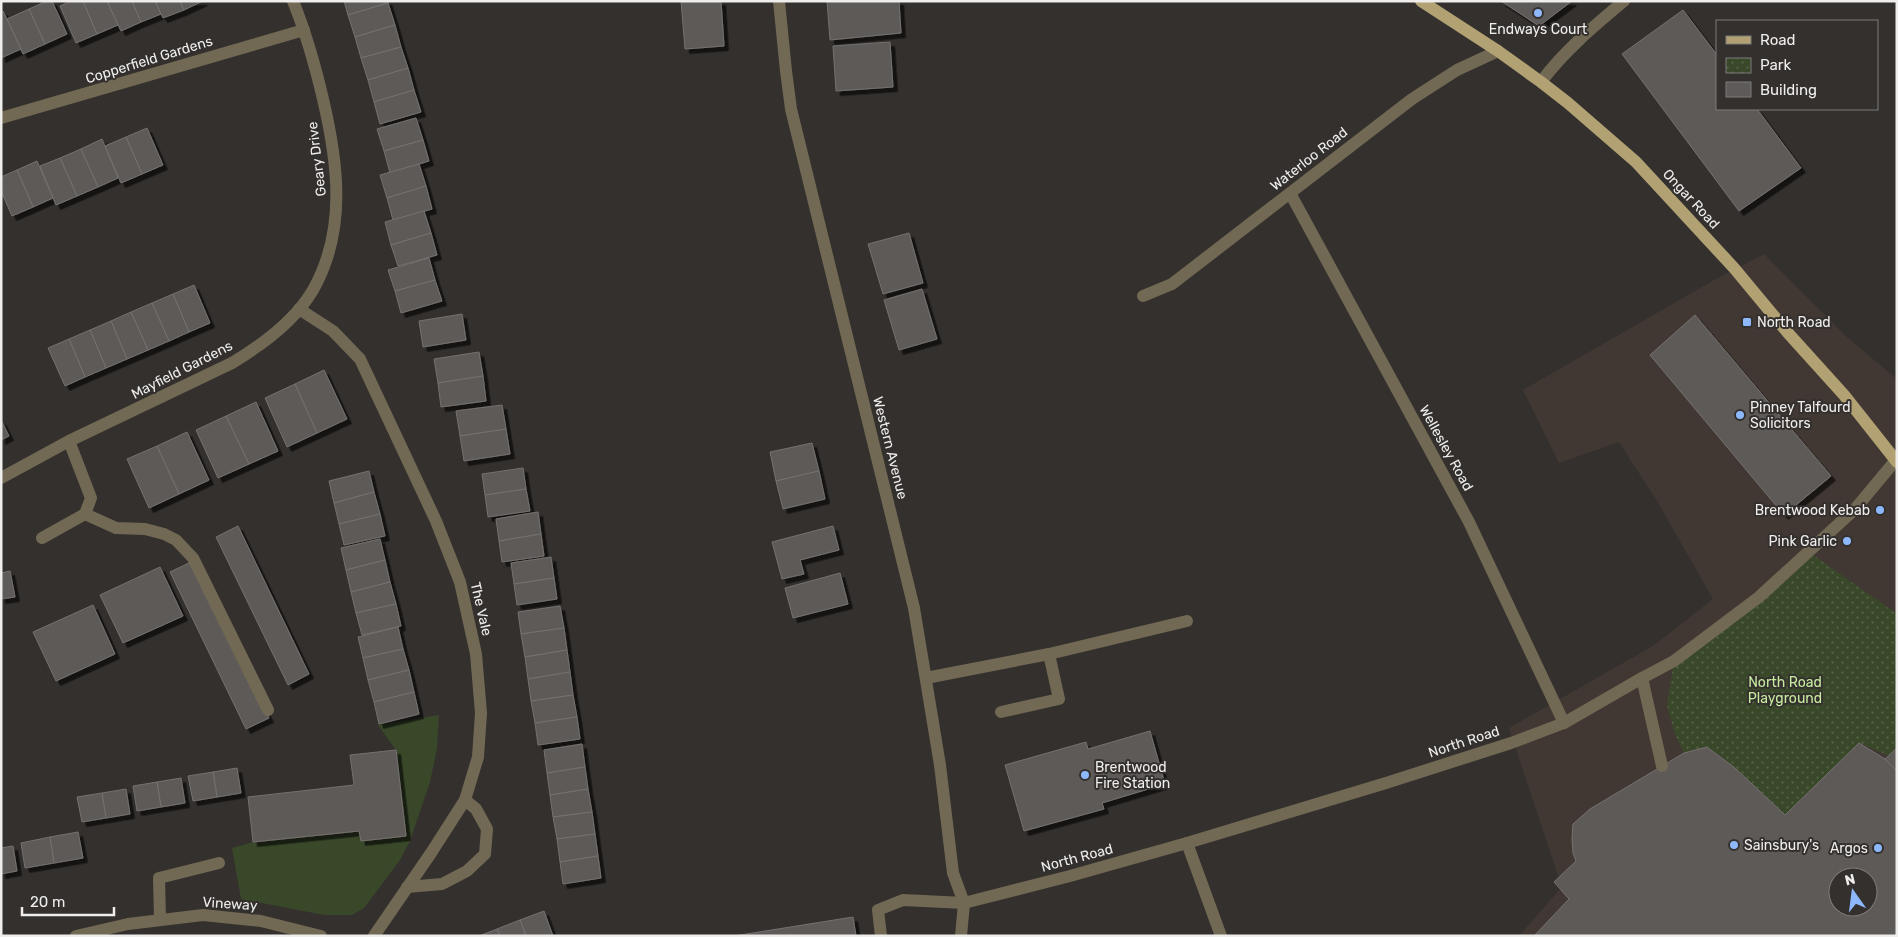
<svg xmlns="http://www.w3.org/2000/svg" width="1898" height="937" font-family="Rubik,sans-serif">
<style>
.built{fill:#413833;fill-rule:evenodd}
.grass{fill:#3a482a}
.park{fill:url(#park-dots)}
.building{fill:#5d5a59;stroke:#75716f;fill-rule:evenodd;filter:url(#shadow)}
.lines{fill:none;stroke-linecap:round;stroke-linejoin:round}
.service{stroke:#716953;stroke-width:12}
.minor{stroke:#716953;stroke-width:12}
.tertiary{stroke:#716953;stroke-width:12}
.primary{stroke:#b1a173;stroke-width:12}
.poi-dot{fill:#8eb8fd;stroke:#33302e;stroke-width:2}
.labels{text-anchor:middle;dominant-baseline:central;stroke-width:4;stroke-linejoin:round;paint-order:stroke}
.poi-label{font-size:14px;fill:#f0eeed;stroke:#33302e;text-anchor:start}
.street-label{font-size:14px;fill:#f0eeed;stroke:#33302e}
.park-label{font-size:14px;fill:#c7eb9f;stroke:#33302e}
</style>
<defs>
<pattern id="park-dots" width="8" height="8" patternUnits="userSpaceOnUse" patternTransform="scale(1.25)"><rect width="8" height="8" fill="#3a482a"/><path d="M2 2h.1M6 6h.1" fill="none" stroke="#576349" stroke-width="1.8" stroke-linecap="round"/></pattern>
<filter id="shadow"><feDropShadow dx="4.5" dy="4.5" stdDeviation="0" flood-color="#0009"/></filter>
</defs>
<rect width="100%" height="100%" fill="#33302e"/>
<path class="built" d="M1764 254 1849 339 1897 379V936H1519L1562 887 1509 728 1653 646 1713 599 1657 501 1619 442 1559 463 1523 390 1714 280ZM1838 877H1868V907H1838Z"/>
<polygon class="grass" points="439,715 437,749 430,782 410,841 400,860 364,908 352,915 324,915 241,899 232,848 253,842 359,831 361,841 406,836 396,750 378,725"/>
<polygon class="park" points="1809,552 1897,614 1897,748 1889,756 1860,743 1785,815 1721,756 1708,748 1684,753 1675,734 1667,706 1674,661"/>
<g class="building">
<polygon points="47,1 52,1 67,34 45,44 29,9"/>
<polygon points="71,1 83,1 97,34 76,43 60,6"/>
<polygon points="83,1 107,1 118,25 97,34"/>
<polygon points="107,1 132,1 141,22 121,31"/>
<polygon points="132,1 155,1 161,14 141,22"/>
<polygon points="155,1 180,1 184,10 163,18"/>
<polygon points="180,1 203,1 184,10"/>
<polygon points="344,1 388,1 388,3 348,15"/>
<polygon points="681,1 721,1 724,46 685,49"/>
<polygon points="827,1 899,1 901,33 830,40"/>
<polygon points="1501,1 1572,1 1539,26"/>
<polygon points="388,3 395,25 355,37 348,15"/>
<polygon points="29,9 45,44 23,54 7,19"/>
<polygon points="1683,10 1717,55 1717,109 1757,109 1801,168 1739,211 1622,54"/>
<polygon points="3,11 21,49 1,58 1,12"/>
<polygon points="395,25 401,47 361,58 355,37"/>
<polygon points="890,42 893,87 836,91 833,46"/>
<polygon points="401,47 408,68 368,80 361,58"/>
<polygon points="408,68 414,90 374,102 368,80"/>
<polygon points="414,90 421,112 380,124 374,102"/>
<polygon points="416,118 423,140 384,151 377,129"/>
<polygon points="147,128 163,165 142,174 126,137"/>
<polygon points="126,137 142,174 121,183 105,146"/>
<polygon points="102,139 118,178 98,187 81,149"/>
<polygon points="423,140 429,161 390,173 384,151"/>
<polygon points="81,149 98,187 77,196 60,158"/>
<polygon points="60,158 77,196 56,205 40,166"/>
<polygon points="37,161 53,198 33,207 17,170"/>
<polygon points="419,164 426,186 387,198 380,175"/>
<polygon points="17,170 33,207 12,216 1,191 1,177"/>
<polygon points="426,186 432,209 393,220 387,198"/>
<polygon points="424,211 431,233 391,245 385,222"/>
<polygon points="431,233 437,255 398,266 391,245"/>
<polygon points="909,233 923,283 883,294 868,244"/>
<polygon points="429,258 435,280 395,291 388,270"/>
<polygon points="435,280 442,301 401,313 395,291"/>
<polygon points="194,285 210,323 189,332 173,294"/>
<polygon points="922,289 937,339 899,350 884,300"/>
<polygon points="173,294 189,332 169,341 152,303"/>
<polygon points="152,303 169,341 148,350 131,312"/>
<polygon points="131,312 148,350 127,359 111,321"/>
<polygon points="462,314 466,340 423,347 419,321"/>
<polygon points="1695,315 1831,476 1784,515 1650,355"/>
<polygon points="111,321 127,359 106,368 90,330"/>
<polygon points="90,330 106,368 85,377 69,339"/>
<polygon points="69,339 85,377 65,386 48,348"/>
<polygon points="479,352 483,376 438,383 434,359"/>
<polygon points="324,370 347,419 317,433 295,384"/>
<polygon points="483,376 486,401 441,407 438,383"/>
<polygon points="295,384 317,433 287,447 265,398"/>
<polygon points="256,402 278,451 249,464 226,416"/>
<polygon points="502,405 506,429 460,436 456,411"/>
<polygon points="226,416 249,464 218,478 196,430"/>
<polygon points="1,420 9,436 1,440"/>
<polygon points="506,429 510,454 464,461 460,436"/>
<polygon points="187,432 209,480 179,494 157,446"/>
<polygon points="812,443 819,471 776,481 770,452"/>
<polygon points="157,446 179,494 149,508 127,459"/>
<polygon points="523,468 526,489 485,495 482,474"/>
<polygon points="369,471 374,492 334,503 329,481"/>
<polygon points="819,471 825,499 783,509 776,481"/>
<polygon points="526,489 530,511 488,517 485,495"/>
<polygon points="374,492 380,514 339,524 334,503"/>
<polygon points="538,512 541,534 499,541 496,519"/>
<polygon points="380,514 385,536 344,545 339,524"/>
<polygon points="238,526 309,674 288,685 216,537"/>
<polygon points="833,526 839,550 800,560 804,574 782,579 772,542"/>
<polygon points="541,534 544,556 502,562 499,541"/>
<polygon points="380,539 385,560 346,570 341,548"/>
<polygon points="551,557 554,578 514,584 511,563"/>
<polygon points="385,560 390,582 351,592 346,570"/>
<polygon points="193,561 269,718 246,729 170,572"/>
<polygon points="160,567 183,616 123,643 100,595"/>
<polygon points="10,571 15,597 1,599 1,573"/>
<polygon points="840,573 848,604 793,618 785,588"/>
<polygon points="554,578 557,599 517,605 514,584"/>
<polygon points="390,582 396,604 356,613 351,592"/>
<polygon points="396,604 401,626 362,635 356,613"/>
<polygon points="93,605 115,654 56,681 33,632"/>
<polygon points="560,606 564,628 521,634 518,612"/>
<polygon points="398,627 403,649 363,658 358,637"/>
<polygon points="564,628 567,650 525,657 521,634"/>
<polygon points="403,649 409,670 368,680 363,658"/>
<polygon points="567,650 570,672 528,679 525,657"/>
<polygon points="409,670 414,692 374,702 368,680"/>
<polygon points="570,672 573,695 531,701 528,679"/>
<polygon points="414,692 419,714 379,724 374,702"/>
<polygon points="573,695 577,717 535,723 531,701"/>
<polygon points="577,717 580,739 538,745 535,723"/>
<polygon points="1150,731 1165,784 1102,803 1104,809 1024,831 1005,765 1086,742 1088,749"/>
<path d="M1859 743 1885 759 1897 771V936H1534L1569 899 1554 882 1576 861 1573 853 1572 838 1573 824 1590 809 1684 753 1707 747 1735 768 1785 815ZM1838 877H1868V907H1838Z"/>
<polygon points="582,744 585,767 547,773 544,750"/>
<polygon points="1897,748 1897,771 1885,759"/>
<polygon points="396,750 406,836 361,841 359,831 253,842 248,797 354,785 350,755"/>
<polygon points="585,767 588,789 550,795 547,773"/>
<polygon points="237,768 241,793 217,797 213,772"/>
<polygon points="213,772 217,797 193,801 188,776"/>
<polygon points="181,778 185,803 161,807 157,782"/>
<polygon points="157,782 161,807 137,811 133,786"/>
<polygon points="126,789 130,814 106,818 102,793"/>
<polygon points="588,789 592,812 553,817 550,795"/>
<polygon points="102,793 106,818 82,822 77,797"/>
<polygon points="592,812 595,834 557,839 553,817"/>
<polygon points="78,832 83,858 54,863 50,837"/>
<polygon points="595,834 598,856 560,862 557,839"/>
<polygon points="50,837 54,863 25,868 21,843"/>
<polygon points="13,846 17,871 1,874 1,848"/>
<polygon points="598,856 601,878 563,884 560,862"/>
<polygon points="544,911 553,936 526,936 520,920"/>
<polygon points="853,917 856,936 734,936"/>
<polygon points="520,920 526,936 500,936 497,929"/>
<polygon points="497,929 500,936 479,936"/>
</g>
<g class="lines">
<g class="service">
<polyline points="85,514 116,528 145,529 164,534 176,540 193,558 268,710"/>
<polyline points="1049,654 1187,621"/>
<polyline points="926,678 1049,654 1059,699 1001,712"/>
<polyline points="1642,678 1662,766"/>
<polyline points="407,887 442,884 467,871 485,854 487,829 476,809 465,800"/>
<polyline points="881,936 878,910 903,900 964,903"/>
</g>
<g class="minor">
<path d="M1541 82C1564 51 1594 26 1624 1"/>
<polyline points="1,118 304,30"/>
<polyline points="1290,193 1469,522 1564,723"/>
<polyline points="1143,296 1172,284 1412,99 1457,70 1498,51"/>
<polyline points="299,309 333,331 360,359 436,521 460,582 476,654 481,713 478,757 465,800 431,853 374,936"/>
<path d="M1 478 69 441 232 363C262 345 295 321 313 290 347 230 338 163 323 99 315 65 306 33 293 1"/>
<polyline points="42,538 85,514 91,498 69,441"/>
<polyline points="1187,843 1221,936"/>
<polyline points="964,903 1070,876 1187,843 1386,783 1511,743 1564,723 1642,678 1674,661 1759,597 1855,509 1895,461"/>
<polyline points="160,920 159,878 219,863"/>
<polyline points="76,936 128,924 203,915 261,921 321,936"/>
</g>
<polyline class="tertiary" points="779,1 786,71 791,109 914,608 940,765 953,873 964,903 961,936"/>
<polyline class="primary" points="1421,1 1498,51 1541,82 1568,103 1636,162 1734,268 1788,333 1844,395 1897,462"/>
</g>
<g class="poi-dot">
<circle cx="1538" cy="13" r="5"/>
<rect x="1742" y="317" width="10" height="10" rx="2.5"/>
<circle cx="1740" cy="415" r="5"/>
<circle cx="1880" cy="510" r="5"/>
<circle cx="1847" cy="541" r="5"/>
<circle cx="1085" cy="775" r="5"/>
<circle cx="1734" cy="845" r="5"/>
<circle cx="1878" cy="848" r="5"/>
</g>
<g class="labels">
<g class="poi-label">
<text x="1538" y="29" text-anchor="middle">Endways Court</text>
<text x="1757" y="322">North Road</text>
<text x="1750" y="407">Pinney Talfourd<tspan x="1750" dy="16">Solicitors</tspan></text>
<text x="1870" y="510" text-anchor="end">Brentwood Kebab</text>
<text x="1837" y="541" text-anchor="end">Pink Garlic</text>
<text x="1095" y="767">Brentwood<tspan x="1095" dy="16">Fire Station</tspan></text>
<text x="1744" y="845">Sainsbury's</text>
<text x="1868" y="848" text-anchor="end">Argos</text>
</g>
<g class="street-label">
<text transform="translate(149 60) rotate(-17)">Copperfield Gardens</text>
<text transform="translate(317 159) rotate(-97)">Geary Drive</text>
<text transform="translate(1309 159) rotate(-38)">Waterloo Road</text>
<text transform="translate(1691 199) rotate(47)">Ongar Road</text>
<text transform="translate(182 370) rotate(-27)">Mayfield Gardens</text>
<text transform="translate(890 448) rotate(76)">Western Avenue</text>
<text transform="translate(1446 448) rotate(61)">Wellesley Road</text>
<text transform="translate(481 609) rotate(77)">The Vale</text>
<text transform="translate(1464 742) rotate(-18)">North Road</text>
<text transform="translate(1077 858) rotate(-15)">North Road</text>
<text transform="translate(230 904) rotate(4)">Vineway</text>
</g>
<g class="park-label">
<text x="1785" y="682">North Road<tspan x="1785" dy="16">Playground</tspan></text>
</g>
</g>
<rect width="1898" height="937" fill="none" stroke="#f0eeed" stroke-width="5"/>
<rect x="1716" y="20" width="162" height="90" fill="#33302e" stroke="#7f7c7a"/>
<rect x="1726" y="36" width="25" height="8" fill="#b1a173" stroke="#7f7c7a"/>
<text x="1760" y="45" font-size="15" fill="#f0eeed">Road</text>
<rect x="1726" y="58" width="25" height="15" fill="url(#park-dots)" stroke="#7f7c7a"/>
<text x="1760" y="70" font-size="15" fill="#f0eeed">Park</text>
<rect x="1726" y="82" width="25" height="15" fill="#5d5a59" stroke="#7f7c7a"/>
<text x="1760" y="95" font-size="15" fill="#f0eeed">Building</text>
<g transform="translate(1853 892) rotate(346)"><circle r="24" fill="#33302e" stroke="#7f7c7a"/>
<path d="M0-4L9 19L0 12L-9 19Z" fill="#8eb8fd"/>
<text y="-8" font-size="14" font-weight="bold" text-anchor="middle" fill="#f0eeed">N</text>
</g>
<path d="M22 907v8h92v-8" fill="none" stroke="#f0eeed" stroke-width="2.5"/>
<text x="30" y="907" font-size="15" fill="#f0eeed" stroke="#33302e" stroke-width="4" paint-order="stroke">20 m</text>
</svg>
